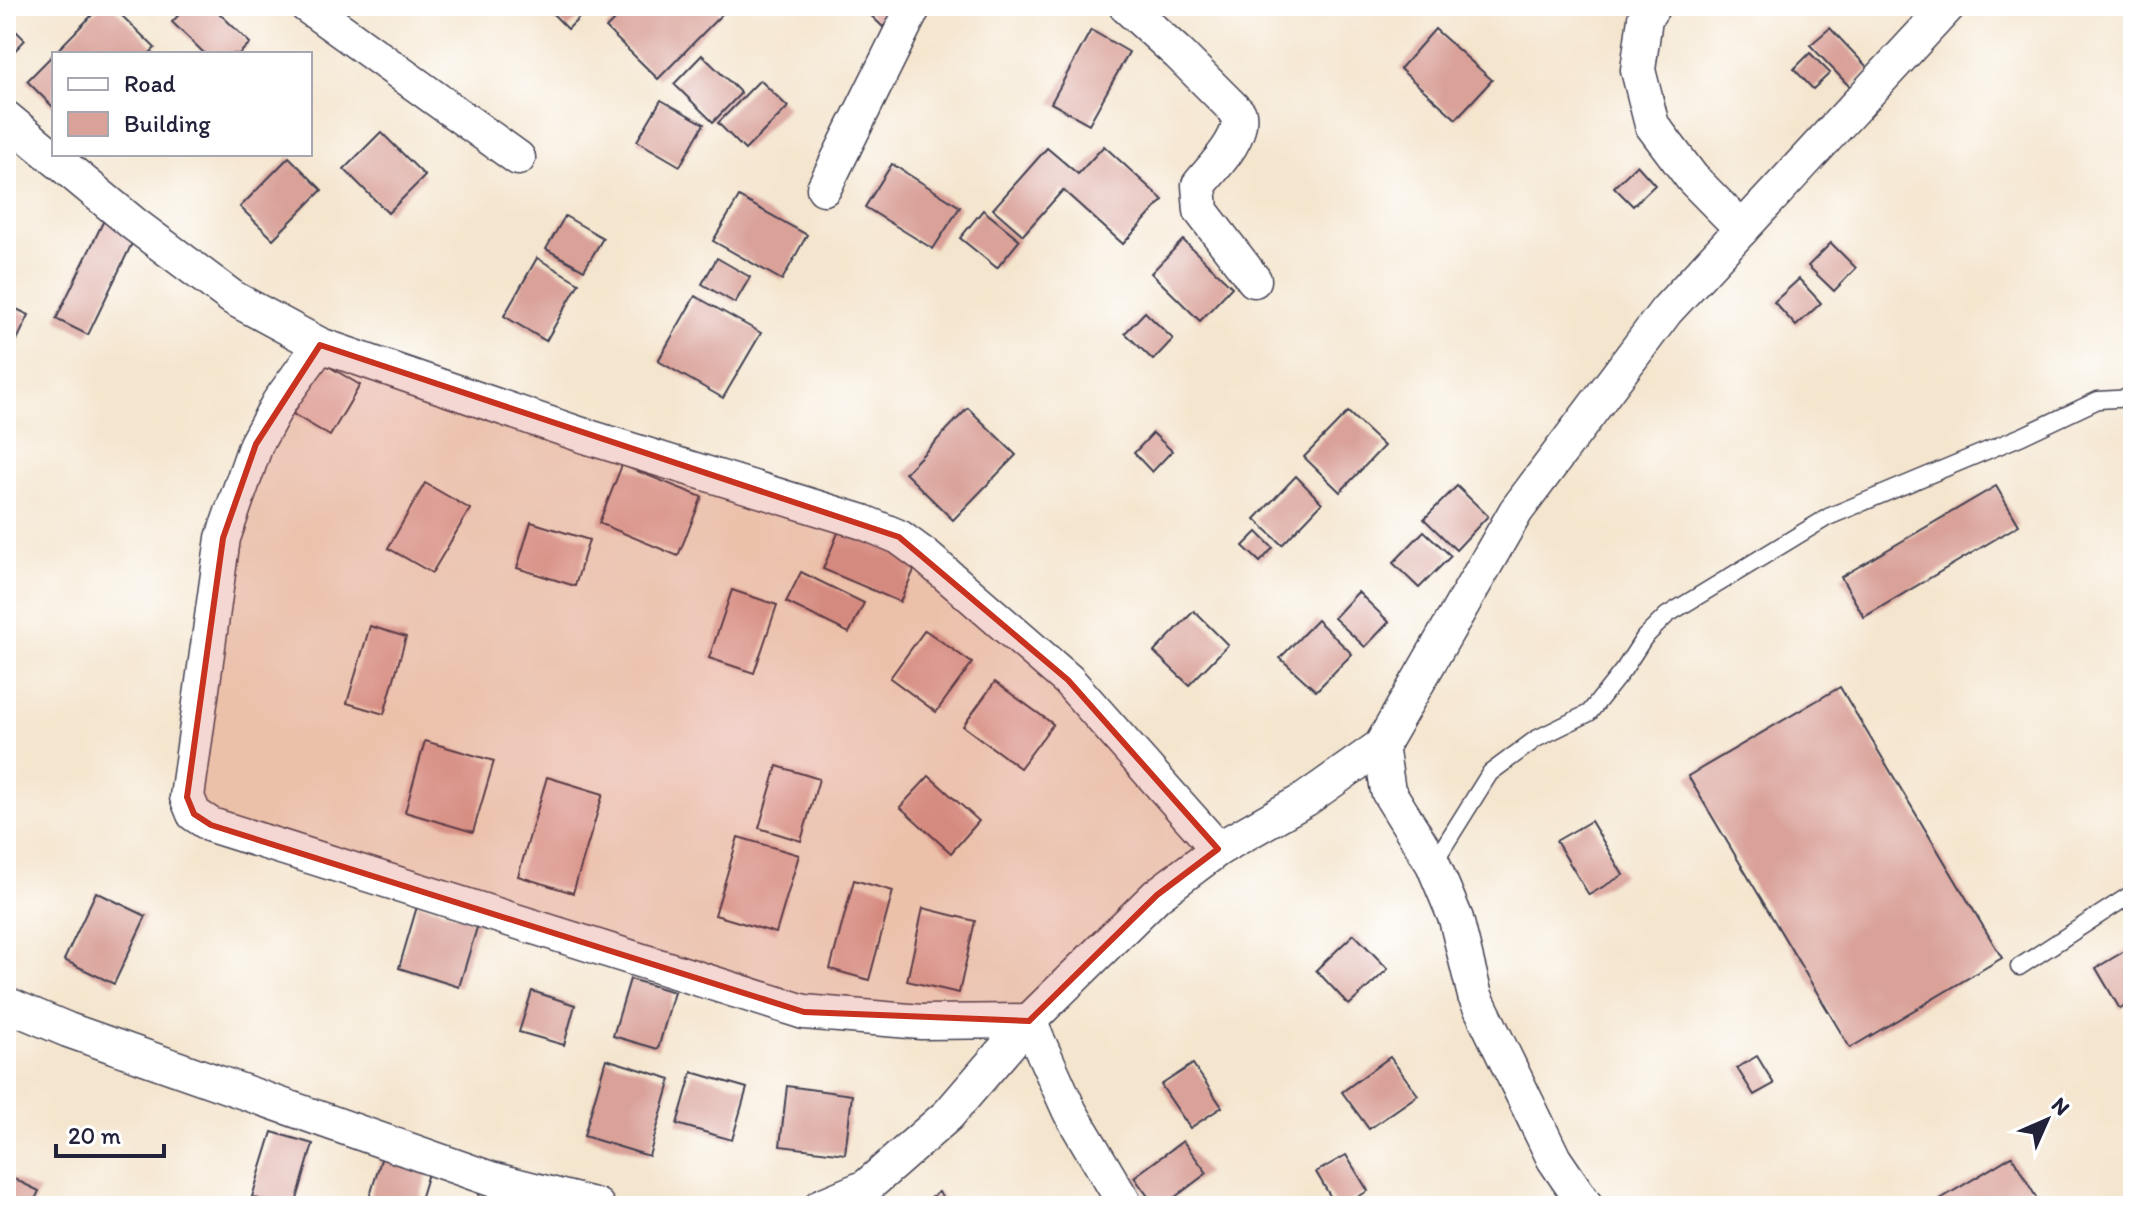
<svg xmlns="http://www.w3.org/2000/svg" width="2139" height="1212" font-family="Itim,sans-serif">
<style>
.building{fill:#d9a198}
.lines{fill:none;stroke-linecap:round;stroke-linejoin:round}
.service-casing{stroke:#423f51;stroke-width:19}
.minor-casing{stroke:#423f51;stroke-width:37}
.service{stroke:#fff;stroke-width:16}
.minor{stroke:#fff;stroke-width:34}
.marked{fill:#c8321e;fill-opacity:0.2;stroke:#c8321e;stroke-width:6;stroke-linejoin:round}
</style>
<rect width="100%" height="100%" fill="#fff"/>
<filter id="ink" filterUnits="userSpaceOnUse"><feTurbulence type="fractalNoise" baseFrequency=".0125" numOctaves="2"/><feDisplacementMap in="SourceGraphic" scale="16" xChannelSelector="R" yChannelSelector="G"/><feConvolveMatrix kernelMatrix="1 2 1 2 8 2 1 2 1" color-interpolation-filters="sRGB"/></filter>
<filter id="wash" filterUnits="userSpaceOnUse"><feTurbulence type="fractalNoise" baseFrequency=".006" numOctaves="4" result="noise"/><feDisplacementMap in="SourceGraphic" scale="32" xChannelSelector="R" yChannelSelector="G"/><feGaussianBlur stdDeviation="1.8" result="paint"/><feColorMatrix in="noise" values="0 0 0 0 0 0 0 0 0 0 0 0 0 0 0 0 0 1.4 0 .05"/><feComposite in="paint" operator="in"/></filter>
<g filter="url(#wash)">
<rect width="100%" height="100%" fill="#f4e5ce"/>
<g id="blocks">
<g class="building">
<polygon points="101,6 112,6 155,48 149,54 54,54 54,108 27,81"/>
<polygon points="187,6 212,6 250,43 239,54 205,54 172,22"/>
<polygon points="545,6 591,6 568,29"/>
<polygon points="628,6 714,6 722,14 658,79 606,28"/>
<polygon points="861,6 904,6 883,27"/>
<polygon points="6,21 25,40 6,60"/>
<polygon points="1830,28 1869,69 1850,87 1810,45"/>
<polygon points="1435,29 1492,80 1456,119 1400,69"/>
<polygon points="1091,30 1129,52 1089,124 1051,103"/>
<polygon points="1810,53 1830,73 1813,89 1794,69"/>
<polygon points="702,55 741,93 713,122 674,84"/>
<polygon points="760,80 788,107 745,150 718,123"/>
<polygon points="661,100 704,124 680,166 637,141"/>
<polygon points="381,132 425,176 388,213 344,169"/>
<polygon points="1104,146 1163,200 1123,244 1063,190 1023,235 993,209 1047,148 1078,174"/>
<polygon points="289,157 322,190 273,239 240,207"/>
<polygon points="892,164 960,207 933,249 865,207"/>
<polygon points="1637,165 1655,185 1633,206 1614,187"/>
<polygon points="739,197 807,235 782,280 713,241"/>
<polygon points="983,210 1020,240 997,268 960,238"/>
<polygon points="565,216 603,238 584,270 546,249"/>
<polygon points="104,220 136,235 88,335 56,319"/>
<polygon points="1183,240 1232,287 1200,321 1151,273"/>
<polygon points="1831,243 1856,268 1834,291 1808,266"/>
<polygon points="537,258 579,283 546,341 504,316"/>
<polygon points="717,258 750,277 735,303 702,284"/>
<polygon points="1799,279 1821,303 1796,326 1774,302"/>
<polygon points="695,296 761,333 723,398 658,361"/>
<polygon points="6,304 29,315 6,363"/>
<polygon points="1145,312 1173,339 1153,360 1125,333"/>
<polygon points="323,363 360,385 330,436 293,414"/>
<polygon points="968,408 1016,455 953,520 905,473"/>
<polygon points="1348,412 1384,446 1340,492 1304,457"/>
<polygon points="1153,433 1172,451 1152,472 1134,453"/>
<polygon points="622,465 702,497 678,556 599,523"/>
<polygon points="1296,476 1322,503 1282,545 1255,519"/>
<polygon points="425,483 470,509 432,573 388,548"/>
<polygon points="1457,486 1488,516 1456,550 1424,519"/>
<polygon points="1996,486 2019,525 1864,617 1841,577"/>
<polygon points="531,522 589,540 575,586 517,568"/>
<polygon points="840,528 918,561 900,602 823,569"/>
<polygon points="1424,531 1451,556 1419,588 1393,563"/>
<polygon points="1257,532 1273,548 1260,562 1243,546"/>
<polygon points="801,572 864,603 849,633 786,602"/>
<polygon points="732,590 777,605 754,673 709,658"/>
<polygon points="1358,592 1389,622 1365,647 1334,618"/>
<polygon points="1194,611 1228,645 1189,685 1154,652"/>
<polygon points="1317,620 1352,654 1316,691 1280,658"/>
<polygon points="370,626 406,637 384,714 347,703"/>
<polygon points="925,630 972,663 936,712 890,678"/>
<polygon points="995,682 1053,724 1020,768 963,726"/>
<polygon points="1840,687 2002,958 1850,1048 1688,776"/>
<polygon points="425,741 494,761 473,832 405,812"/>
<polygon points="777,766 819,779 801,841 759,828"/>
<polygon points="929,776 979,821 951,853 900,807"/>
<polygon points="547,777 603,794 573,893 518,876"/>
<polygon points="1591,821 1623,875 1589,895 1556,841"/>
<polygon points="738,837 799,855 776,933 715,915"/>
<polygon points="854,880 893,891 869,980 830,969"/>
<polygon points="96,892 146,916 114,984 64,960"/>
<polygon points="418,903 479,921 459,987 399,968"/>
<polygon points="923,908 975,921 959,993 907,981"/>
<polygon points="1354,934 1388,969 1349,1005 1316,970"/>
<polygon points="2133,946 2133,1001 2120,1009 2096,968"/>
<polygon points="630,979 674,992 658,1049 613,1036"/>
<polygon points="532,991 575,1005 564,1045 519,1032"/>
<polygon points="1757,1056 1774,1084 1754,1095 1737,1068"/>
<polygon points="1390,1057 1418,1095 1369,1129 1342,1092"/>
<polygon points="606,1059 671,1079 649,1156 584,1136"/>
<polygon points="1193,1064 1222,1107 1190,1128 1161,1085"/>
<polygon points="692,1072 747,1088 732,1140 677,1124"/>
<polygon points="787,1086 852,1095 845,1154 780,1146"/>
<polygon points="272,1132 313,1144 295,1206 282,1206 252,1197"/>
<polygon points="1183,1141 1207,1173 1163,1206 1155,1206 1134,1177"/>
<polygon points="1346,1155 1368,1191 1342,1206 1336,1206 1316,1172"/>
<polygon points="382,1156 429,1170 418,1206 367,1206"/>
<polygon points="2012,1156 2040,1204 2036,1206 1941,1206 1937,1201"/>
<polygon points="6,1175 39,1191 32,1206 6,1206"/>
<polygon points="482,1186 526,1199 524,1206 475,1206"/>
<polygon points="939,1192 948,1206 919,1206"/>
</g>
</g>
</g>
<g filter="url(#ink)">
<use href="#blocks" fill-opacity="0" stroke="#423f51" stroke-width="2"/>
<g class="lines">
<g class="service-casing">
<g id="service">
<polyline points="1433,864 1490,773 1536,739 1589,713 1624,669 1644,638 1667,615 1828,517 2022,436 2098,400 2133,398"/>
<polyline points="2019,967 2133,893"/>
</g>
</g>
<g class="minor-casing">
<g id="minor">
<polyline points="307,6 518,158"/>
<path d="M1126 6 1179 54 1239 114C1243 139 1214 166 1199 185L1201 211 1254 280"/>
<polyline points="1653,6 1645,18 1638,70 1652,125 1692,178 1742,229"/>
<polyline points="6,118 134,224 233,298 320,345 582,435 863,522 899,537 925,556 1068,680 1218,849"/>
<polyline points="824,188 914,6"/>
<polyline points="320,345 279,402 256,444 223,538 187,797 194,814 211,825 804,1012 921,1022 1029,1021 1070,1112 1126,1206"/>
<polyline points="1381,746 1388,791 1433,864 1456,919 1475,996 1554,1159 1586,1206"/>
<polyline points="6,1004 68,1030 491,1179 597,1206"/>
<polyline points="821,1206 866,1187 948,1115 1029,1021 1157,895 1218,849 1306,799 1381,746 1516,511 1666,311 1948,6"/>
</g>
</g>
<use href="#service" class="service"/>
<use href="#minor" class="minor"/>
</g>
</g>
<path class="marked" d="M320 345 899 537 1068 680 1218 849 1157 895 1029 1021 804 1012 211 825 194 814 187 797 223 538 256 444Z"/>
<rect width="2139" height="1212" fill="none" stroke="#fff" stroke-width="32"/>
<rect x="52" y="52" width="260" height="104" fill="#ffffff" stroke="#a7a7b1" stroke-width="2"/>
<rect x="68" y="78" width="40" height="12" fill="#ffffff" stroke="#a7a7b1" stroke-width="2"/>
<text x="124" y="92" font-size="24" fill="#22223b">Road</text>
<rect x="68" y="112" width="40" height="24" fill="#d9a198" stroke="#a7a7b1" stroke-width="2"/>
<text x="124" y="132" font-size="24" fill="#22223b">Building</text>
<g transform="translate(2047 1120) rotate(45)" stroke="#ffffff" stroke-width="6" paint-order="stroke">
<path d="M0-6L14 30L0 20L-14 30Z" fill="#22223b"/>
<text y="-12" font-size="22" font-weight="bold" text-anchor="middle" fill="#22223b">N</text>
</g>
<path d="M56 1144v12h108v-12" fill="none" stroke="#22223b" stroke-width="4"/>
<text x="68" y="1144" font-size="24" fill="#22223b" stroke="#ffffff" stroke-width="6" paint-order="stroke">20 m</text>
</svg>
